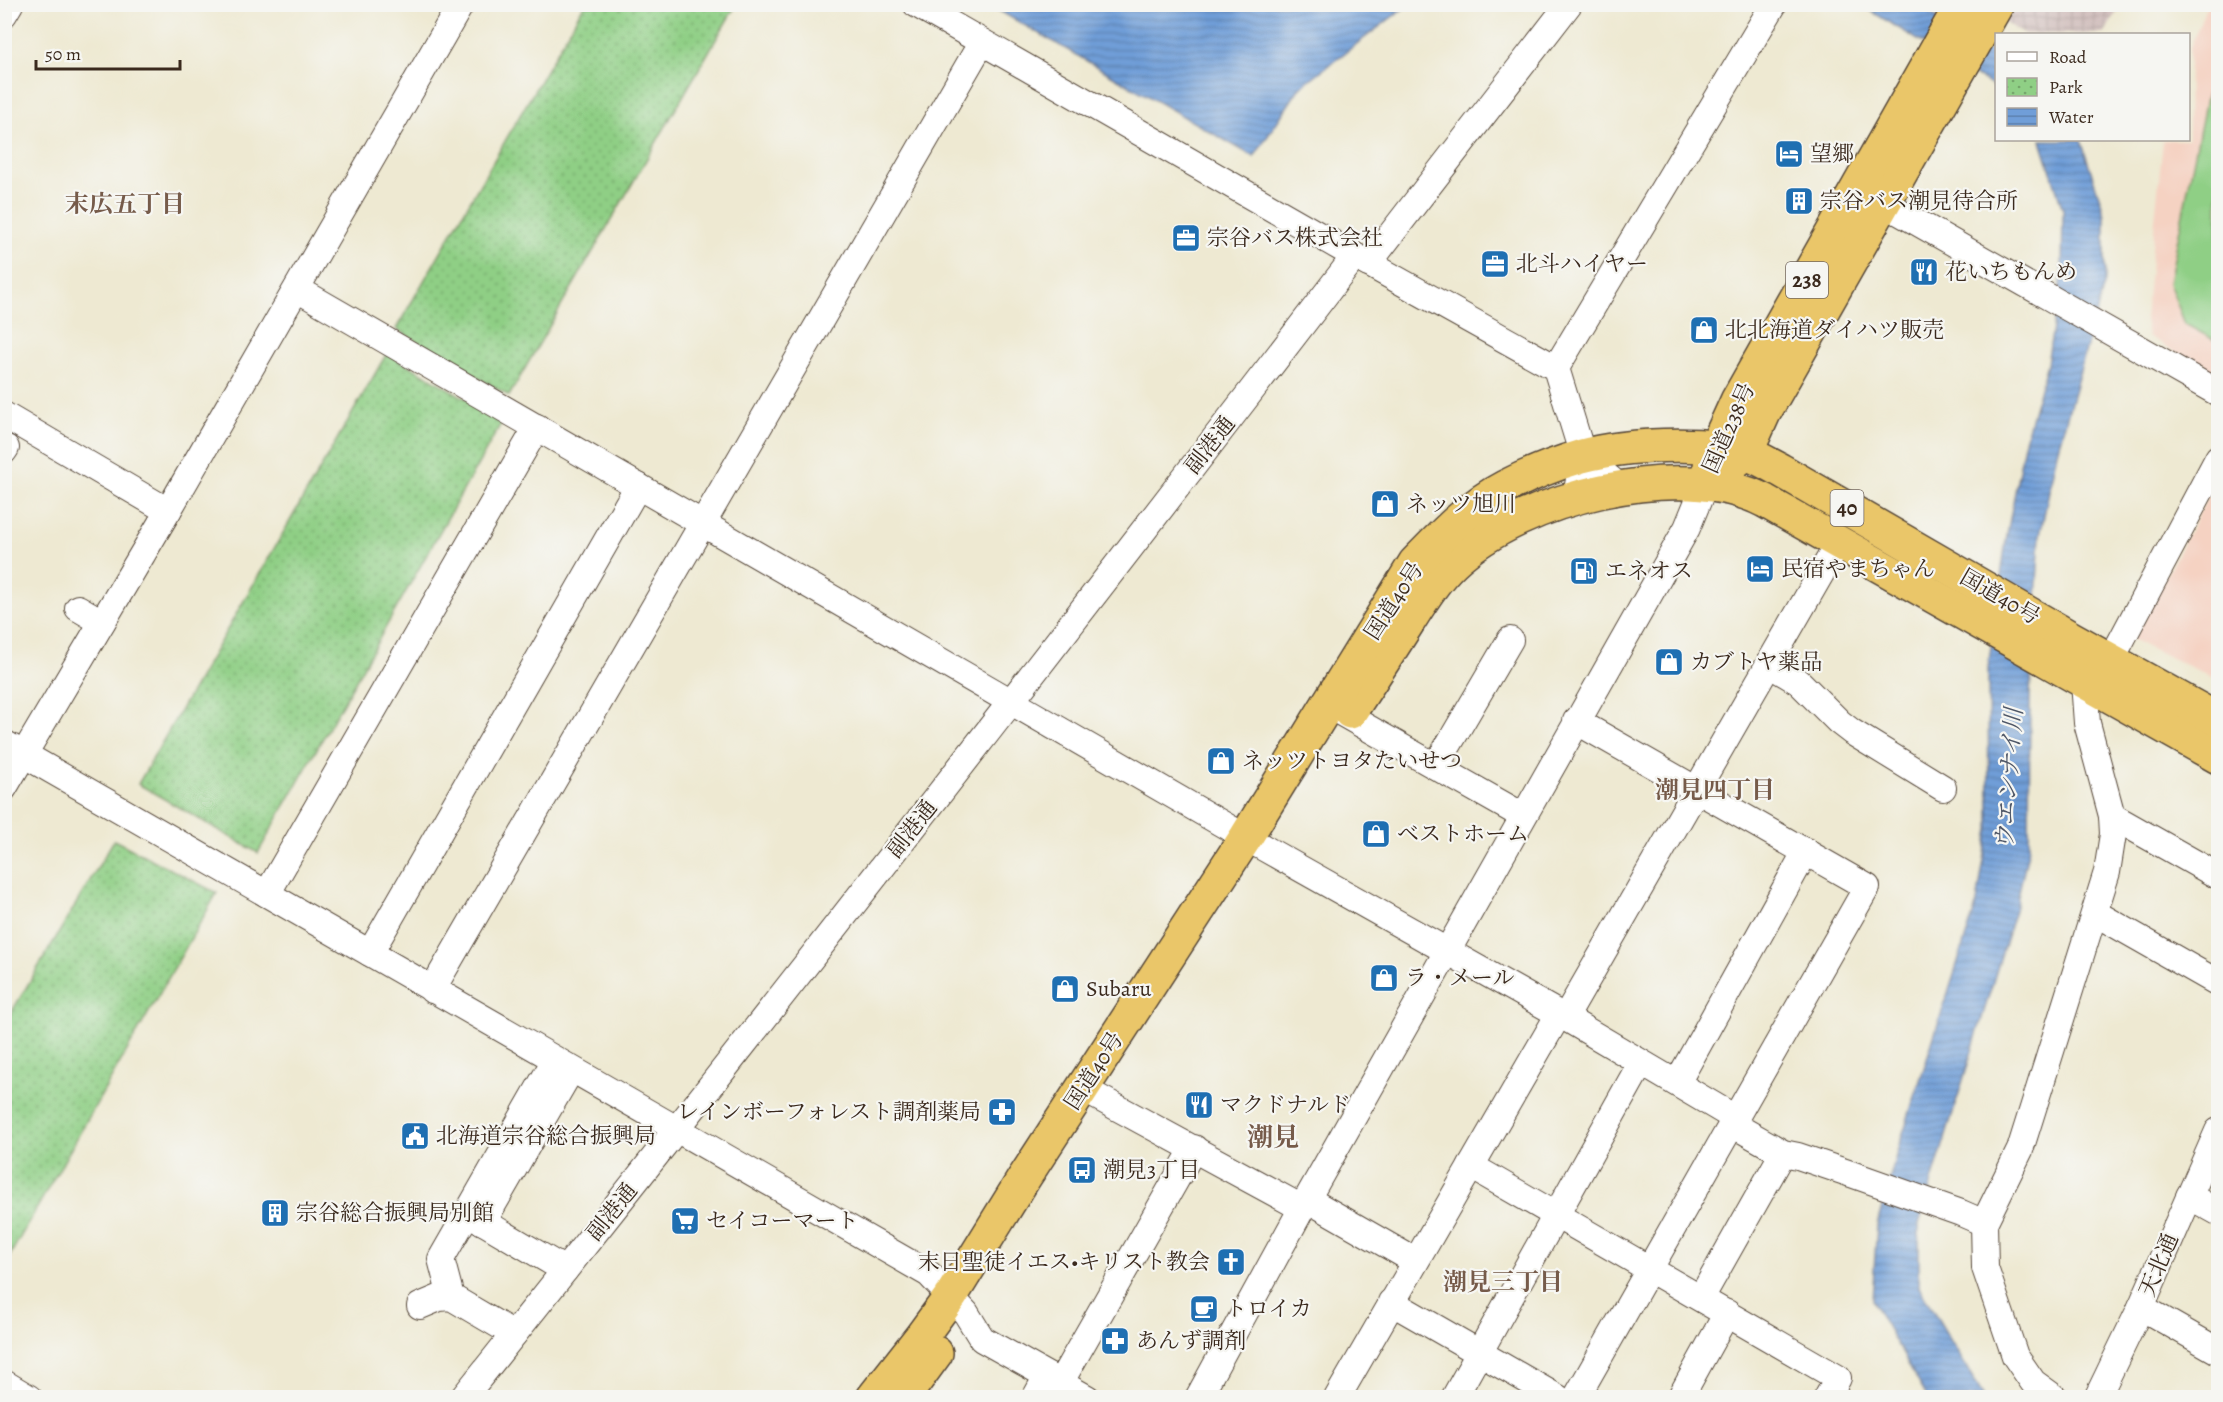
<svg xmlns="http://www.w3.org/2000/svg" width="2223" height="1402" font-family="Alegreya,'Noto Serif JP',serif">
<style>
.built{fill:#f5d2c2}
.industrial{fill:url(#industrial-grid)}
.grass{fill:#8fcf85;stroke:#657c52;stroke-width:1.5}
.park{fill:url(#park-dots);stroke:#657c52;stroke-width:1.5}
.water{fill:url(#water-rules);stroke:#56647b;stroke-width:1.5}
.lines{fill:none;stroke-linecap:round;stroke-linejoin:round}
.minor-casing{stroke:#564739;stroke-width:28}
.highway-casing{stroke:#564739;stroke-width:36}
.minor{stroke:#fff;stroke-width:26}
.highway{stroke:#eac669;stroke-width:33}
.labels{text-anchor:middle;dominant-baseline:central;stroke-width:4.5;stroke-linejoin:round;paint-order:stroke}
.shield{fill:#f6f6f2;stroke:#73675e;stroke-width:1.5}
.shield-label{font-size:21px;font-weight:bold;fill:#3b2a1e}
.poi-label{font-size:22px;fill:#3b2a1e;stroke:#f6f6f2;text-anchor:start}
.street-label{font-size:22px;fill:#3b2a1e;stroke:#f6f6f2}
.neighbourhood-label{font-size:24px;font-weight:bold;fill:#765b4a;stroke:#f6f6f2}
.water-label{font-size:24px;font-style:italic;fill:#505868;stroke:#f6f6f2}
.quarter-label{font-size:26px;font-weight:bold;fill:#765b4a;stroke:#f6f6f2}
</style>
<defs>
<pattern id="industrial-grid" width="8" height="8" patternUnits="userSpaceOnUse" patternTransform="scale(1.5)"><rect width="8" height="8" fill="#d1bfbd"/><path d="M0 4h8M4 0v8" fill="none" stroke="#b4a4a2"/></pattern>
<pattern id="park-dots" width="8" height="8" patternUnits="userSpaceOnUse" patternTransform="scale(1.5)"><rect width="8" height="8" fill="#8fcf85"/><path d="M2 2h.1M6 6h.1" fill="none" stroke="#76a86c" stroke-width="1.8" stroke-linecap="round"/></pattern>
<pattern id="water-rules" width="6" height="5" patternUnits="userSpaceOnUse" patternTransform="scale(1.5)"><rect width="6" height="5" fill="#709ed8"/><path d="M0 2.5h6" fill="none" stroke="#5d81af"/></pattern>
</defs>
<rect width="100%" height="100%" fill="#f6f6f2"/>
<filter id="ink" filterUnits="userSpaceOnUse"><feTurbulence type="fractalNoise" baseFrequency=".0167" numOctaves="2"/><feDisplacementMap in="SourceGraphic" scale="12" xChannelSelector="R" yChannelSelector="G"/><feConvolveMatrix kernelMatrix="1 2 1 2 8 2 1 2 1" color-interpolation-filters="sRGB"/></filter>
<filter id="wash" filterUnits="userSpaceOnUse"><feTurbulence type="fractalNoise" baseFrequency=".008" numOctaves="4" result="noise"/><feDisplacementMap in="SourceGraphic" scale="24" xChannelSelector="R" yChannelSelector="G"/><feGaussianBlur stdDeviation="1.35" result="paint"/><feColorMatrix in="noise" values="0 0 0 0 0 0 0 0 0 0 0 0 0 0 0 0 0 1.4 0 .05"/><feComposite in="paint" operator="in"/></filter>
<g filter="url(#wash)">
<rect width="100%" height="100%" fill="#eee9d2"/>
<g class="built">
<polygon points="2207,5 2218,5 2218,377 2148,336 2145,319 2163,140 2188,140 2189,50"/>
<polygon points="2218,478 2218,680 2132,639"/>
</g>
<polygon class="industrial" points="1974,5 2121,5 2104,34 2024,34"/>
<polygon class="grass" points="2218,62 2218,342 2185,324 2169,283 2209,84"/>
<g class="park">
<polygon points="584,5 736,5 509,396 396,329"/>
<polygon points="387,353 503,420 258,853 138,784"/>
<polygon points="114,840 217,893 5,1264 5,1023"/>
</g>
<g class="water">
<polygon points="989,5 1408,5 1300,87 1254,157"/>
<polygon points="1861,5 1917,5 1996,54 1996,88"/>
<polygon points="2041,140 2081,140 2105,215 2105,282 2057,452 2040,535 2030,693 2029,847 2015,910 1919,1224 1919,1287 1984,1397 1927,1397 1872,1300 1877,1225 1897,1152 1977,902 1989,829 1988,668 2006,540 2024,444 2047,363 2062,275 2063,210"/>
</g>
</g>
<g filter="url(#ink)">
<g class="lines">
<g class="minor-casing">
<g id="minor">
<polyline points="916,4 1355,256 1556,368 1583,456 1576,497"/>
<polyline points="4,14 10,4"/>
<polyline points="1869,195 2218,393"/>
<polyline points="1368,264 1569,4"/>
<polyline points="297,289 1264,848 1559,1014 1735,1118"/>
<polyline points="1556,368 1774,4"/>
<polyline points="4,415 168,511"/>
<polyline points="4,447 6,448 4,451"/>
<polyline points="1583,456 1622,489"/>
<polyline points="78,608 102,622"/>
<polyline points="2111,660 2218,458"/>
<polyline points="1769,664 1799,682 1839,722 1852,732 1943,788"/>
<polyline points="1331,707 1523,816"/>
<polyline points="4,743 929,1274 966,1313 982,1339 1087,1398"/>
<polyline points="1436,766 1510,640"/>
<polyline points="4,788 168,511 461,4"/>
<polyline points="2112,816 2218,876"/>
<polyline points="267,894 537,427"/>
<polyline points="2095,913 2218,983"/>
<polyline points="370,953 638,486"/>
<polyline points="432,990 982,42"/>
<polyline points="1565,1018 1838,544"/>
<polyline points="1677,1083 1806,851"/>
<polyline points="1083,1089 1302,1208"/>
<polyline points="1732,1124 1783,1153 1798,1156 1854,1175 1961,1213 1984,1223"/>
<polyline points="1471,1166 1838,1378 1827,1398"/>
<polyline points="2189,1196 2218,1212"/>
<polyline points="1307,1199 1415,1261"/>
<polyline points="470,1214 565,1270"/>
<polyline points="483,1222 571,1070"/>
<polyline points="451,1297 441,1259 555,1060"/>
<polyline points="1701,1298 1783,1153"/>
<polyline points="1391,1302 1558,1398"/>
<polyline points="420,1306 439,1298 451,1297 514,1334"/>
<polyline points="2141,1307 2218,1351"/>
<polyline points="4,1383 29,1398"/>
<polyline points="1060,1383 1194,1148"/>
<path d="M463 1398C765 1021 1061 639 1355 256"/>
<polyline points="1035,1398 1047,1376"/>
<polyline points="1198,1398 1307,1199 1687,528 1705,484"/>
<polyline points="1337,1398 1559,1014"/>
<polyline points="1454,1398 1641,1063"/>
<polyline points="1576,1398 1867,887 1576,721"/>
<polyline points="1680,1398 1727,1313"/>
<polyline points="2055,1398 2033,1382 2015,1356 1985,1268 1984,1223 2020,1150 2107,872 2113,834 2112,816 2087,723 2084,682"/>
<polyline points="2097,1398 2141,1307 2218,1131"/>
</g>
</g>
<g class="highway-casing">
<g id="highway">
<polyline points="1710,466 1716,447 1737,401 1962,4"/>
<polyline points="1728,467 1746,453 1764,413 1997,4"/>
<path d="M1350 712C1369 683 1388 654 1407 624 1421 602 1434 580 1453 562 1521 498 1680 457 1765 501L2218 757"/>
<path d="M873 1398 921 1337 951 1296 1024 1178 1246 837 1415 563C1442 535 1470 505 1505 487 1530 474 1555 464 1582 456 1624 445 1703 440 1745 453 1758 457 1770 465 1782 471L2071 638 2218 720"/>
<polyline points="903,1398 936,1353"/>
</g>
</g>
<use href="#minor" class="minor"/>
<use href="#highway" class="highway"/>
</g>
</g>
<defs>
<g id="hotel-square" transform="scale(1.5)"><rect x="-9" y="-9" width="18" height="18" rx="4" fill="#1f6fb2" stroke="#f6f6f2"/><path d="M-6-4.5h1.5V1H6V5H4.5V3h-9V5H-6ZM-4 0a1.8 1.8 0 1 1 3.6 0ZM.5 0V-2.5h3Q6-2.5 6 0Z" fill="#fff"/></g>
<g id="building-square" transform="scale(1.5)"><rect x="-9" y="-9" width="18" height="18" rx="4" fill="#1f6fb2" stroke="#f6f6f2"/><path d="M-4-6H4V6H1V3H-1V6H-4ZM-2.5-4.3h1.7v1.8h-1.7ZM.8-4.3h1.7v1.8H.8ZM-2.5-1h1.7V.8h-1.7ZM.8-1h1.7V.8H.8Z" fill="#fff"/></g>
<g id="office-square" transform="scale(1.5)"><rect x="-9" y="-9" width="18" height="18" rx="4" fill="#1f6fb2" stroke="#f6f6f2"/><path d="M-6-3h4V-5.5h4V-3h4V5H-6ZM-1-4.5V-3h2v-1.5ZM-6 0V1H6V0Z" fill="#fff"/></g>
<g id="restaurant-square" transform="scale(1.5)"><rect x="-9" y="-9" width="18" height="18" rx="4" fill="#1f6fb2" stroke="#f6f6f2"/><path d="M-5-6h1v4h1v-4h1v4h1v-4h1v5L-1.5 .5V6h-2V.5L-5-1ZM5-6V6H3V1.5H1.5Q1.5-4 5-6Z" fill="#fff"/></g>
<g id="shop-square" transform="scale(1.5)"><rect x="-9" y="-9" width="18" height="18" rx="4" fill="#1f6fb2" stroke="#f6f6f2"/><path d="M-5-2.5h2.3a2.7 3.5 0 0 1 5.4 0H5L5.5 6h-11ZM-1.5-2.5h3a1.5 2.3 0 0 0-3 0Z" fill="#fff"/></g>
<g id="fuel-square" transform="scale(1.5)"><rect x="-9" y="-9" width="18" height="18" rx="4" fill="#1f6fb2" stroke="#f6f6f2"/><path d="M-5.5-6h7V0h2V4h1.3V-2.5L3-4.5l.8-.8L6-3V5H2.5V1h-1V6h-7ZM-4.2-4.7v3.2H.2V-4.7Z" fill="#fff"/></g>
<g id="pharmacy-square" transform="scale(1.5)"><rect x="-9" y="-9" width="18" height="18" rx="4" fill="#1f6fb2" stroke="#f6f6f2"/><path d="M-2-6h4v4h4v4h-4v4h-4v-4h-4v-4h4Z" fill="#fff"/></g>
<g id="civic-square" transform="scale(1.5)"><rect x="-9" y="-9" width="18" height="18" rx="4" fill="#1f6fb2" stroke="#f6f6f2"/><path d="M-.6-6.5H3V-4.5H.6V-3L4-1V1h2V6H-6V1h2V-1L-.6-3ZM-1.2 2.5V6h2.4V2.5Z" fill="#fff"/></g>
<g id="bus-square" transform="scale(1.5)"><rect x="-9" y="-9" width="18" height="18" rx="4" fill="#1f6fb2" stroke="#f6f6f2"/><path d="M-5-6H5V4H4V6H2V4H-2V6H-4V4H-5ZM-3.5-4V0h7V-4ZM-3.5 1.2v1.5H-2V1.2ZM2 1.2v1.5H3.5V1.2Z" fill="#fff"/></g>
<g id="supermarket-square" transform="scale(1.5)"><rect x="-9" y="-9" width="18" height="18" rx="4" fill="#1f6fb2" stroke="#f6f6f2"/><path d="M-6-5.5h2.5l.6 2H6L4.5 2H-2.5L-4.4-4H-6ZM-1.5 3.2a1.3 1.3 0 1 0 .1 0ZM3 3.2a1.3 1.3 0 1 0 .1 0Z" fill="#fff"/></g>
<g id="church-square" transform="scale(1.5)"><rect x="-9" y="-9" width="18" height="18" rx="4" fill="#1f6fb2" stroke="#f6f6f2"/><path d="M-1.2-6h2.4v3.5h3.3v2.4h-3.3V6h-2.4V-.1h-3.3v-2.4h3.3Z" fill="#fff"/></g>
<g id="cafe-square" transform="scale(1.5)"><rect x="-9" y="-9" width="18" height="18" rx="4" fill="#1f6fb2" stroke="#f6f6f2"/><path d="M-5.5-4.5H6V0H3Q3 3.5 0 3.5H-2.5Q-5.5 3.5-5.5 0ZM3-3.2v2h1.7v-2ZM-6 4.5H4V6H-6Z" fill="#fff"/></g>
</defs>
<g fill-rule="evenodd">
<use href="#hotel-square" x="1789" y="154"/>
<use href="#building-square" x="1799" y="201"/>
<use href="#office-square" x="1186" y="238"/>
<use href="#office-square" x="1495" y="264"/>
<use href="#restaurant-square" x="1924" y="272"/>
<use href="#shop-square" x="1704" y="330"/>
<use href="#shop-square" x="1385" y="504"/>
<use href="#hotel-square" x="1760" y="569"/>
<use href="#fuel-square" x="1584" y="571"/>
<use href="#shop-square" x="1669" y="662"/>
<use href="#shop-square" x="1221" y="761"/>
<use href="#shop-square" x="1376" y="834"/>
<use href="#shop-square" x="1384" y="978"/>
<use href="#shop-square" x="1065" y="989"/>
<use href="#restaurant-square" x="1199" y="1105"/>
<use href="#pharmacy-square" x="1002" y="1112"/>
<use href="#civic-square" x="415" y="1136"/>
<use href="#bus-square" x="1082" y="1170"/>
<use href="#building-square" x="275" y="1213"/>
<use href="#supermarket-square" x="685" y="1221"/>
<use href="#church-square" x="1231" y="1262"/>
<use href="#cafe-square" x="1204" y="1309"/>
<use href="#pharmacy-square" x="1115" y="1341"/>
</g>
<g class="labels">
<g class="shield">
<rect x="1786" y="262" width="42" height="36" rx="4.5"/>
<rect x="1830.5" y="490" width="33" height="36" rx="4.5"/>
</g>
<g class="shield-label">
<text x="1807" y="280">238</text>
<text x="1847" y="508">40</text>
</g>
<g class="poi-label">
<text x="1810" y="154">望郷</text>
<text x="1820" y="201">宗谷バス潮見待合所</text>
<text x="1207" y="238">宗谷バス株式会社</text>
<text x="1516" y="264">北斗ハイヤー</text>
<text x="1945" y="272">花いちもんめ</text>
<text x="1725" y="330">北北海道ダイハツ販売</text>
<text x="1406" y="504">ネッツ旭川</text>
<text x="1781" y="569">民宿やまちゃん</text>
<text x="1605" y="571">エネオス</text>
<text x="1690" y="662">カブトヤ薬品</text>
<text x="1242" y="761">ネッツトヨタたいせつ</text>
<text x="1397" y="834">ベストホーム</text>
<text x="1405" y="978">ラ・メール</text>
<text x="1086" y="989">Subaru</text>
<text x="1220" y="1105">マクドナルド</text>
<text x="981" y="1112" text-anchor="end">レインボーフォレスト調剤薬局</text>
<text x="436" y="1136">北海道宗谷総合振興局</text>
<text x="1103" y="1170">潮見3丁目</text>
<text x="296" y="1213">宗谷総合振興局別館</text>
<text x="706" y="1221">セイコーマート</text>
<text x="1210" y="1262" text-anchor="end">末日聖徒イエス•キリスト教会</text>
<text x="1225" y="1309">トロイカ</text>
<text x="1136" y="1341">あんず調剤</text>
</g>
<g class="street-label">
<text transform="translate(1729 428) rotate(-66)">国道238号</text>
<text transform="translate(1210 445) rotate(-52)">副港通</text>
<text transform="translate(2000 597) rotate(30)">国道40号</text>
<text transform="translate(1394 601) rotate(-57)">国道40号</text>
<text transform="translate(912 829) rotate(-52)">副港通</text>
<text transform="translate(1094 1071) rotate(-57)">国道40号</text>
<text transform="translate(612 1212) rotate(-51)">副港通</text>
<text transform="translate(2159 1265) rotate(-67)">天北通</text>
</g>
<g class="neighbourhood-label">
<text x="125" y="204">末広五丁目</text>
<text x="1715" y="790">潮見四丁目</text>
<text x="1503" y="1282">潮見三丁目</text>
</g>
<g class="water-label">
<text transform="translate(2009 779) rotate(-86)">ウエンナイ川</text>
</g>
<g class="quarter-label">
<text x="1273" y="1137">潮見</text>
</g>
</g>
<rect width="2223" height="1402" fill="none" stroke="#f6f6f2" stroke-width="24"/>
<rect x="1995" y="33" width="195" height="108" fill="#f6f6f2" stroke="#aba49d" stroke-width="1.5"/>
<rect x="2007" y="52" width="30" height="9" fill="#ffffff" stroke="#aba49d" stroke-width="1.5"/>
<text x="2049" y="63" font-size="18" fill="#3b2a1e">Road</text>
<rect x="2007" y="78" width="30" height="18" fill="url(#park-dots)" stroke="#aba49d" stroke-width="1.5"/>
<text x="2049" y="93" font-size="18" fill="#3b2a1e">Park</text>
<rect x="2007" y="108" width="30" height="18" fill="url(#water-rules)" stroke="#aba49d" stroke-width="1.5"/>
<text x="2049" y="123" font-size="18" fill="#3b2a1e">Water</text>
<path d="M36 60v9h144v-9" fill="none" stroke="#3b2a1e" stroke-width="3"/>
<text x="45" y="60" font-size="18" fill="#3b2a1e" stroke="#f6f6f2" stroke-width="4.5" paint-order="stroke">50 m</text>
</svg>
